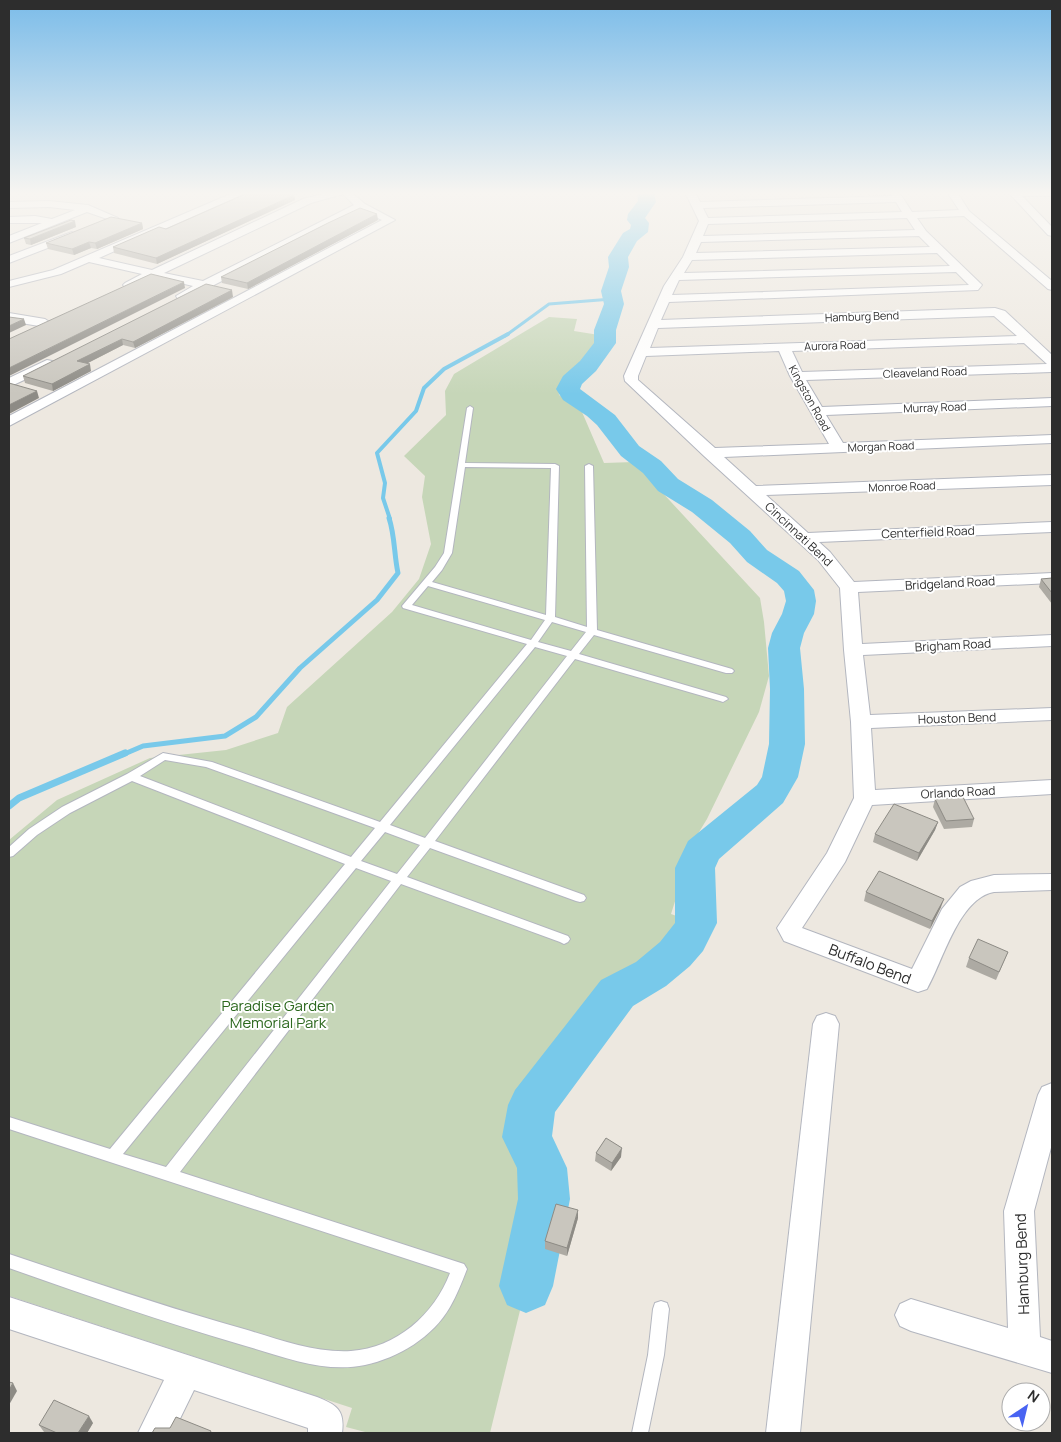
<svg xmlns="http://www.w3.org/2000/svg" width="1061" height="1442" font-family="Manrope,sans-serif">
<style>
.cemetery{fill:#c6d6b8}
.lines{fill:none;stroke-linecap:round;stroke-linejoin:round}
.stream-far3{stroke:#78c9ea;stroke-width:3}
.stream-far2{stroke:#78c9ea;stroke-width:4}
.stream-far1{stroke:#78c9ea;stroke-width:5}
.stream{stroke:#78c9ea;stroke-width:7}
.river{fill:#78c9ea;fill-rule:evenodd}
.lane-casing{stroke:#b3b6bf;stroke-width:2}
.street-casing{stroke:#b3b6bf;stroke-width:2}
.lane{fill:#fff;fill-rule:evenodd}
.street{fill:#fff;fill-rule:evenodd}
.wall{fill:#adaaa3}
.shaded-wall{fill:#8d8b85}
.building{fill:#c9c6be;stroke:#8d8b85}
.labels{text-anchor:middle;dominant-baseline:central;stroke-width:4;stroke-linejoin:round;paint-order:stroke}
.far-street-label{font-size:11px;fill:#2d2d2d;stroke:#fff}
.street-label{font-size:12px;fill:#2d2d2d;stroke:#fff}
.near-street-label{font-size:15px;fill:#2d2d2d;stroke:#fff}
.near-park-label{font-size:15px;fill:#2c681e;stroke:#fff}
</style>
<rect width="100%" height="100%" fill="#ede8e0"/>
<polygon class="cemetery" points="549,317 577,319 574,331 599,335 591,357 583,369 558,387 559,395 582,412 604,463 634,462 760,598 764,622 769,676 759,712 707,819 680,863 677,895 671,914 696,923 688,939 675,954 651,974 617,993 532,1105 527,1137 542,1168 544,1199 526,1286 490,1433 369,1433 346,1427 352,1408 9,1296 9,840 57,800 150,758 226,750 278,733 287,707 392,612 419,579 431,544 422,497 425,476 404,456 446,415 445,391 454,374"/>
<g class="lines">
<polyline class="stream-far3" points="505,336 549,304 612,299"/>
<polyline class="stream-far2" points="390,519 383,498 385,483 377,453 416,411 424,388 444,369 508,334"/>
<path class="stream-far1" d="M122 755 143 746 225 736 256 717 300 668 377 600 398 573C394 555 395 536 389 518"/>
<polyline class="stream" points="9,806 19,798 125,753"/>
<polygon class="river" points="637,192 654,192 656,202 645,218 649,223 648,232 637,241 628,257 629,267 621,291 624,304 616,330 616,343 596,371 582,384 580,389 615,415 639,446 661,461 678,479 712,500 750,531 767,550 799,571 814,590 816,601 814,614 804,633 800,648 804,689 805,744 798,777 783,803 719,859 715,868 717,923 703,951 690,966 666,986 633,1006 555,1112 552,1136 567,1168 570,1199 553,1286 545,1305 526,1313 507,1305 499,1286 518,1199 517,1168 502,1137 508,1105 515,1090 601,980 636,962 660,942 675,923 675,868 688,841 757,785 762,777 769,744 770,689 768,648 772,633 782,614 786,601 784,591 777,583 747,562 730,543 692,512 658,491 643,473 621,456 597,425 587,416 563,400 556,389 563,376 580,361 594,343 594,330 604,304 601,291 609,267 608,257 623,233 630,229 631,225 627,220 628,214 638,201"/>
<g class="lane-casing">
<g id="lane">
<path d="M470 406 473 408 465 463 555 464 559 466 555 617 587 627 585 466 589 464 593 466 597 630 732 669 734 671 732 673H726L594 635 579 654 726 697 728 699 723 702 720 701 575 659 435 841 584 895 586 898 584 901 580 902 576 901 430 848 407 877 568 936 570 939 568 942 564 944 560 942 401 884 180 1172 464 1264 467 1269C462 1282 457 1295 450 1307 433 1337 398 1358 365 1365 323 1374 279 1355 239 1344 161 1321 85 1295 9 1268V1254C87 1280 165 1307 244 1329 278 1339 314 1353 351 1351 396 1348 434 1315 450 1273L9 1129V1117L110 1149 345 864 132 781 70 813 37 835 13 856 9 857V847L29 829 62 807 127 774 163 753 212 762 380 822 527 644 403 608 402 606 435 567 444 553 467 408ZM465 467 551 468 546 615 432 582 442 570 452 553ZM428 586 545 620 531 640 412 605ZM552 622 586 632 571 651 538 642ZM535 647 567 656 425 838 390 825ZM165 760 206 767 375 828 351 857 140 776ZM385 832 420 845 397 874 361 861ZM356 868 391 881 166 1167 123 1154Z"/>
<polygon points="661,1301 667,1303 669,1309 664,1355 648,1433 632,1433 648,1355 653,1309 655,1303"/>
</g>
</g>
<g class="street-casing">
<g id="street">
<path d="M235 192H248L99 258 152 270 303 199 330 192H351L365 204 395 220 9 426V416L382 220 361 210 214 285 213 288 206 289 182 300 178 299 176 296 193 286 155 277 129 288 125 287 123 285 125 283 142 274 89 262 61 274 9 287V281L53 270ZM343 194 354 205 203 281 164 273 311 203Z"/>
<path d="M685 192H695L700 202 892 196 889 192H899L912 212 959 210 947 192H957L969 211 1052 281V290L1048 289 964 216 917 218 926 231 980 283 982 285 978 290 669 302 661 320 995 308 1005 311 1052 355V372L806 380 822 407 1052 398V406L826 415 843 443 1052 435V443L724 457 756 486 1052 475V485L766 495 808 533 1052 522V532L819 542 830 552 854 582 1052 573V583L858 592 862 644 1052 635V646L863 655 870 715 1052 708V720L871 728 875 790 1052 780V794L872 805 845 862 802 928 912 969 942 909 960 887 971 881 994 875 1052 874V890L994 892C959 898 943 961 927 989L918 992 784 941 777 928 827 853 854 798 851 722 844 650 840 588 818 560 704 456 625 381 624 376 664 286 683 257 699 221ZM896 202 902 212 708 218 703 208ZM907 218 915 230 703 236 708 224ZM919 236 930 247 696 253 701 242ZM937 253 950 266 684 273 692 260ZM956 272 969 285 672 295 679 280ZM994 316 1017 336 650 348 658 328ZM1024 343 1047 364 802 372 792 351ZM779 351 790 376 829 444 715 448 638 380V376L646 356Z"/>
<polygon points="1008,192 1052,192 1052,196 1022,196 1052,227 1052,236 1048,235"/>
<polygon points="49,201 88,205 118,218 113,221 87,212 9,243 9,236 42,223 9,223 9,217 35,216 52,219 75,210 49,207 9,208 9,202"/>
<polygon points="72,232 77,235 76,237 9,263 9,256"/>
<polygon points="9,313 45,319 51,323 45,327 9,321"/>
<polygon points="47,360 52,361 54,364 52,367 9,387 9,378"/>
<polygon points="826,1013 835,1016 839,1024 800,1433 766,1433 813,1024 817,1016"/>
<polygon points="1052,1083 1052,1144 1034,1211 1040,1337 1052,1341 1052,1373 911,1331 900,1326 895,1315 900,1304 911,1299 1008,1328 1004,1211 1038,1095 1042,1087"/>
<path d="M9 1297 317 1397C337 1405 345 1410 342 1433H308V1428L194 1390 173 1433H138L164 1380 9 1329Z"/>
</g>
</g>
<use href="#lane" class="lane"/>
<use href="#street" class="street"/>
</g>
<g class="wall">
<polygon points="250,192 312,192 294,194 295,200 157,264 114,253 113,247 166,229"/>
<polygon points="378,220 248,289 222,283 221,277"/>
<polygon points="142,223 143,229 97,249 91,248 74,255 48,249 46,243"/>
<polygon points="76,227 31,245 26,244 24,238"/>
<polygon points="233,297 135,348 123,345 86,364 91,371 53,391 25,383 23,376"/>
<polygon points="1052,578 1052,604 1039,587 1041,579"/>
<polygon points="935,799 974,819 972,827 944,829 933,807"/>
<polygon points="938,822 935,830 917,861 873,842 875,834"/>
<polygon points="866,892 941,907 930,929 864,901"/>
<polygon points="1008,952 996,980 966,967 969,958"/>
<polygon points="596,1153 621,1157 611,1171 595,1161"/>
<polygon points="578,1218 567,1256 545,1249 545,1241"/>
<polygon points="93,1423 87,1433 46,1433 44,1432 39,1425"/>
</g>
<g class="shaded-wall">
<polygon points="277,192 312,192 278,197"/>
<polygon points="294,195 295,200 157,264 156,258"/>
<polygon points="377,214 378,220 248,289 247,283"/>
<polygon points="75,221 76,227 31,245 30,239"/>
<polygon points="142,223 143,229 97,249 95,243"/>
<polygon points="89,242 91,248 74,255 72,249"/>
<polygon points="184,282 185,288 9,376 9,368"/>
<polygon points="232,290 233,297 135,348 133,342"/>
<polygon points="24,319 26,325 9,333 9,326"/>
<polygon points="122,339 123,345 78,368 77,361"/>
<polygon points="90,364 91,371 53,391 52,384"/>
<polygon points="37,391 39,398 9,414 9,405"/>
<polygon points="938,822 935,830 917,861 919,853"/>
<polygon points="944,899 941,907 930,929 932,921"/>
<polygon points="622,1148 621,1157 611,1171 612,1163"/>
<polygon points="578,1210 578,1218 567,1256 567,1248"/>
<polygon points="13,1383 17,1391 9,1405 9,1390"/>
<polygon points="89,1416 93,1423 87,1433 78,1433"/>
</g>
<g class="building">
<polygon points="250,192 280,192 294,195 156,258 113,247 159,227 166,229"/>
<polygon points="360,208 377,214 247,283 221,277 328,223"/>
<polygon points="111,217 142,223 95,243 89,242 72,249 46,243"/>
<polygon points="71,220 75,221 30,239 24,238"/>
<polygon points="151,274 184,282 9,368 9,339"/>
<polygon points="206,284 232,290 133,342 122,339 77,361 90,364 52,384 23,376"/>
<polygon points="9,317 24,319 9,326"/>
<polygon points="9,383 37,391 9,405"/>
<polygon points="1052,578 1052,593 1041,579"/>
<polygon points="963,797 974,819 946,821 935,799"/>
<polygon points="894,804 938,822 919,853 875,834"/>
<polygon points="879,871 944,899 932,921 866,892"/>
<polygon points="978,939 1008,952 999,972 969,958"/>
<polygon points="606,1138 622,1148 612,1163 596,1153"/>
<polygon points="556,1204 578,1210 567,1248 545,1241"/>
<polygon points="9,1382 13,1383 9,1390"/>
<polygon points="54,1400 89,1416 78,1433 57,1433 39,1425"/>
<polygon points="176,1417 211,1431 210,1433 152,1433 155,1428 170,1428"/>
</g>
<linearGradient id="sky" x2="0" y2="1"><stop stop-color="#7bbce9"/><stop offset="0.49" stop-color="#f7f5f1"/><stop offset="1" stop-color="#f7f5f1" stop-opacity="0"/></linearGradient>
<rect width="1061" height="394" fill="url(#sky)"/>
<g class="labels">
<g class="far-street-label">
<text transform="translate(862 316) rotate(-2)">Hamburg Bend</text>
<text transform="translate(835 345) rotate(-2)">Aurora Road</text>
<text transform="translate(925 372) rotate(-2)">Cleaveland Road</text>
<text transform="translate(810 398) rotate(61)">Kingston Road</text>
<text transform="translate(935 407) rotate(-2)">Murray Road</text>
<text transform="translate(881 446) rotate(-2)">Morgan Road</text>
<text transform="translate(902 486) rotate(-2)">Monroe Road</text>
</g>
<g class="street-label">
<text transform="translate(928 532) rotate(-2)">Centerfield Road</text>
<text transform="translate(799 534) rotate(43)">Cincinnati Bend</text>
<text transform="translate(950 583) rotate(-3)">Bridgeland Road</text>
<text transform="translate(953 645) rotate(-3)">Brigham Road</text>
<text transform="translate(957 718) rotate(-2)">Houston Bend</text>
<text transform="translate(958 792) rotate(-3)">Orlando Road</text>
</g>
<g class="near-street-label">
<text transform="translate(870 964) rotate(21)">Buffalo Bend</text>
<text transform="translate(1022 1264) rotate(-92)">Hamburg Bend</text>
</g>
<g class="near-park-label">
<text x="278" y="1005">Paradise Garden<tspan x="278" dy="17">Memorial Park</tspan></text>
</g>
</g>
<rect width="1061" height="1442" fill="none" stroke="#2d2d2d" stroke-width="20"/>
<g transform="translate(1026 1407) rotate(35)"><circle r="24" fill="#ffffff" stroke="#ababab"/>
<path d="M0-4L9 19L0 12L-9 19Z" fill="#4863f2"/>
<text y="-8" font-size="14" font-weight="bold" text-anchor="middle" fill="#2d2d2d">N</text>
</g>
</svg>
